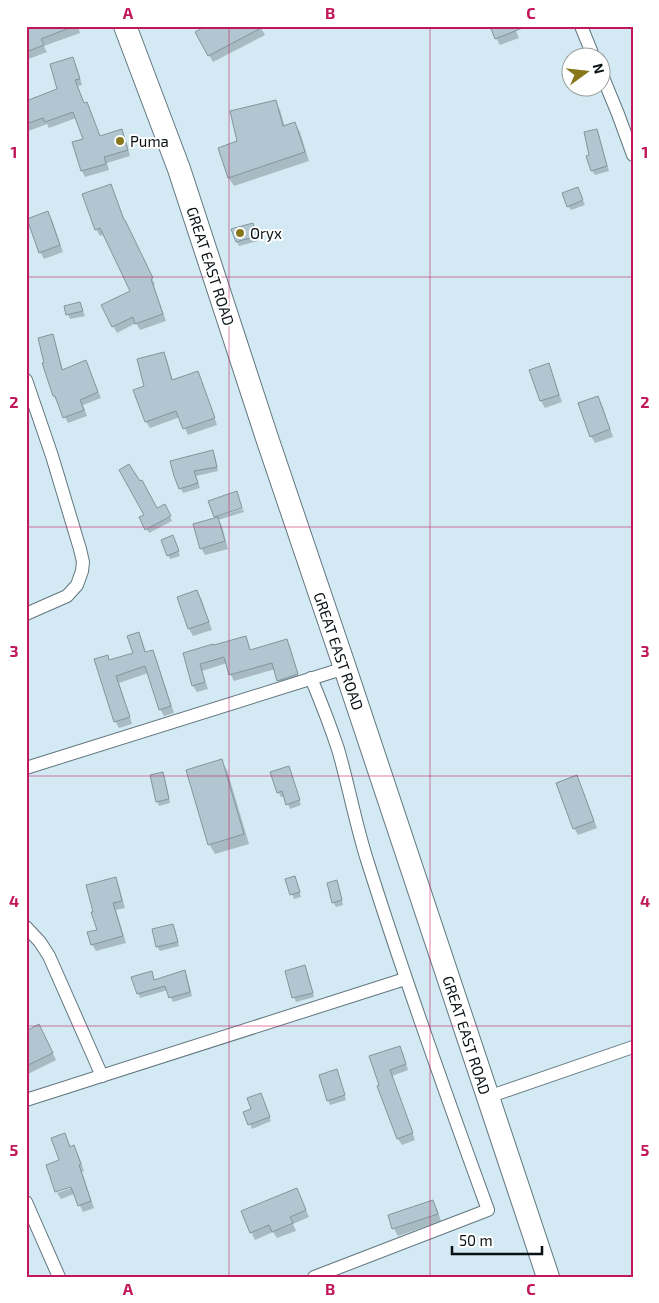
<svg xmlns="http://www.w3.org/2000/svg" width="659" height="1303" font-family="'Exo 2',sans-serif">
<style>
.shadow{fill:#0003}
.building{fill:#b1c6d0;stroke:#81969e}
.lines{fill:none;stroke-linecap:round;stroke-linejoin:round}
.street-casing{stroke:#62767f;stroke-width:14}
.highway-casing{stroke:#62767f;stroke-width:24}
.street{stroke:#fff;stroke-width:12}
.highway{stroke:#fff;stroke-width:22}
.grid{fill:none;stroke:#c2185b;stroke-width:1;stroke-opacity:0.55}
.poi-dot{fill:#88771a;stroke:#fff;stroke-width:2}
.labels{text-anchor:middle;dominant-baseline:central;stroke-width:4;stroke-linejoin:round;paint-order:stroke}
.poi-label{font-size:15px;fill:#091013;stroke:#fff;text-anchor:start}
.street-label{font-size:15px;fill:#091013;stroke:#fff}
.neatline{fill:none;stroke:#c2185b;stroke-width:2}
.grid-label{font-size:16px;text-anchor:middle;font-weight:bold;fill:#c2185b}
</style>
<rect width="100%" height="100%" fill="#d3e9f3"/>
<g class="shadow">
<polygon points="26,26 78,26 80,33 44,46 47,52 26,60"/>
<polygon points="260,26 265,35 213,62 197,33"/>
<polygon points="514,26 519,38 500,45 496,38"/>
<polygon points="72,59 76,65 82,85 78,86 84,104 87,103 90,109 100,137 121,131 125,137 130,156 107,163 109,170 85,177 82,171 85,140 76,118 49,128 47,124 26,132 26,102 59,90"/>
<polygon points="275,101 280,110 285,127 295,124 300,132 309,161 234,186 229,178 219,149 239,142"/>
<polygon points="597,130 599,135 609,171 595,175 592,171 591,156"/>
<polygon points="110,185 114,192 125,221 155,285 154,286 166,321 140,330 136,323 117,333 113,326 131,292 105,234 100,236 96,229"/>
<polygon points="580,193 585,205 571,210 568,206"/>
<polygon points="48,213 52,220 63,252 44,259 40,252"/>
<polygon points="253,224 255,228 258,241 239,246 237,242"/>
<polygon points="80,303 85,316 70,319 65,307"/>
<polygon points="52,335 55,341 63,370 88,367 101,398 83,405 87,416 68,423 54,396"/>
<polygon points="163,353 167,360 173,381 197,372 201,379 217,425 188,435 180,417 150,428 146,422 134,391 146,386"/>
<polygon points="548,365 552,372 562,402 545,408 541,401 531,371"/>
<polygon points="598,398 602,405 613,437 595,443 591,436"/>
<polygon points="212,452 215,456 218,471 196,476 200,488 183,493 175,476"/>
<polygon points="164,506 172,521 149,533 141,518"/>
<polygon points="243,509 244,512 218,520 222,526 228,549 205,555 201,548 216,519 215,517"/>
<polygon points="175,541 180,556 170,559 168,555"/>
<polygon points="197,592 201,598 212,630 193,636 189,629 178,598"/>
<polygon points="138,634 142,640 146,653 152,651 156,658 174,713 164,716 160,709 148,673 119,683 132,724 119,728 115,721 107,656 110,661 134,654"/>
<polygon points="245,638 251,651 286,640 290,646 300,681 282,686 279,680 275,669 234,681 231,675 227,663 202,671 208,689 197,692 193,686 184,654"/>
<polygon points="221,761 227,770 249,844 215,854 209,844"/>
<polygon points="291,772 301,805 290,809 285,796 281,797 278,792"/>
<polygon points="162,774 165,778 170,803 159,806 157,801"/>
<polygon points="576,777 580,784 597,828 578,835 574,828"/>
<polygon points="115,879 119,886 125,908 116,910 126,943 96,951 92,944 98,931"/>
<polygon points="287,880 297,882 301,897 294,899"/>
<polygon points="337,882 339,886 343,905 336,907 333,902"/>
<polygon points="172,925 175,929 179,946 160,951 157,947 153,930"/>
<polygon points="305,967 307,971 314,997 296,1002 294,997"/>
<polygon points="184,972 187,976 192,996 173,1002 168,990 140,998 133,978 151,973 155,981"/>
<polygon points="26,1032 43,1033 56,1060 26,1075"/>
<polygon points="399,1047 403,1053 408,1070 392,1076 415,1140 402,1145 398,1139 379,1086"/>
<polygon points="337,1071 339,1075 346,1100 330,1105 328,1100"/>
<polygon points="263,1099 271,1121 252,1129 245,1112 253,1110"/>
<polygon points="64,1134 71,1148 74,1147 78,1154 84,1171 82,1172 94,1208 83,1212 74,1194 61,1199 57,1193 77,1186 61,1161"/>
<polygon points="297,1190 309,1217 293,1224 296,1231 277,1238 273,1232 255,1240 242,1212"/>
<polygon points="433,1202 437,1209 441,1221 398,1236 394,1229 389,1216"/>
</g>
<g class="building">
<polygon points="26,26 72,26 72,27 41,39 44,45 26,52"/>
<polygon points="206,26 265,26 208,56 195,32"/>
<polygon points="490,26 525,26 525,27 495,39"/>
<polygon points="73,57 80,79 75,80 84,103 87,102 100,136 122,129 128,150 104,157 106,164 81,171 72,142 83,139 73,112 45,122 43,118 26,124 26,101 57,89 50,64"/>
<polygon points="276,100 283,126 295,122 305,152 228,178 218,148 237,141 230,111"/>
<polygon points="597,129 607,166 591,171 586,156 589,155 584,132"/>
<polygon points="111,184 124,220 125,220 153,278 151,279 163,314 135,324 133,317 112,327 101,305 130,291 100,228 95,230 82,194"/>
<polygon points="578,187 583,200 567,207 562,193"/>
<polygon points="48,211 60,245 39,253 27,219"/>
<polygon points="253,223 257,236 236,242 231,229"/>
<polygon points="80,302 83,311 66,315 64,306"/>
<polygon points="53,334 62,370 86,360 98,392 80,400 84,410 63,418 55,396 53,396 42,363 44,363 38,338"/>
<polygon points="164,352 172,380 198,371 215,418 183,429 176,411 145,422 133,390 144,386 137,359"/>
<polygon points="549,363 559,395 540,401 529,370"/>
<polygon points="598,396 610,429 590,437 578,403"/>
<polygon points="213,450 217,467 194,471 198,483 179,489 174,476 170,461"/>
<polygon points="129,464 140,481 142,480 157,508 165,504 171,516 145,530 139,517 144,515 119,470"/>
<polygon points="237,491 242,508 214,517 208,501"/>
<polygon points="218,517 225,541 200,549 193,524"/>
<polygon points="173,535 179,551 167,556 161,540"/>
<polygon points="197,590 209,622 188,629 177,597"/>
<polygon points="139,632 145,652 153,650 171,706 159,710 145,666 116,676 130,717 114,722 94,659 108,655 109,660 133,653 127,636"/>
<polygon points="246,636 250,650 287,639 298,674 277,681 272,663 229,675 224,657 200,664 205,682 192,686 183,653 213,644 214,645"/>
<polygon points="222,759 244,834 208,845 186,770"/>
<polygon points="289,766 300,800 286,805 282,791 277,793 270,772"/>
<polygon points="163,772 169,799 156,802 150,775"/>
<polygon points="577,775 594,821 573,829 556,783"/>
<polygon points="295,876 300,892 290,895 285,879"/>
<polygon points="116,877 122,901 113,903 123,936 91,945 87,932 97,930 91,912 93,912 86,885"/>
<polygon points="337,880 342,900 332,903 327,883"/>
<polygon points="173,924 178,942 156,947 152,929"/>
<polygon points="305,965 313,993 292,998 285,971"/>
<polygon points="185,970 190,992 169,998 165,986 137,994 131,977 152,971 154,980"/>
<polygon points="39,1024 53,1053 26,1066 26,1031"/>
<polygon points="400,1046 406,1064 390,1070 413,1133 397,1139 377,1086 379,1085 369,1056"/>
<polygon points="337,1069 345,1095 327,1101 319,1075"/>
<polygon points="261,1093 270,1117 248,1125 243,1112 251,1109 247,1098"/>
<polygon points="65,1133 70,1147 74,1145 81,1164 79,1165 91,1201 78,1206 71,1187 55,1192 46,1165 59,1160 51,1138"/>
<polygon points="297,1188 306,1210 290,1217 293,1223 272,1232 269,1225 250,1233 241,1211"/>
<polygon points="433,1200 438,1214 392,1229 388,1215"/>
</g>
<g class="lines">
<g class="street-casing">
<g id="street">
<polyline points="581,26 594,58"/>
<polyline points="602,75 618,114 633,155"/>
<polyline points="26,380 52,456 80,549 83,562 82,571 77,585 67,596 26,614"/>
<path d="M311 678C321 702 330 725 338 749 349 787 356 826 368 863 405 980 446 1095 488 1210L314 1277"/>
<polyline points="26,768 345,668"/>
<polyline points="26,927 40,942 49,956 102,1076"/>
<polyline points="488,1097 633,1047"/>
<polyline points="26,1100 405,979"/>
<polyline points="26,1202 59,1277"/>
</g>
</g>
<g class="highway-casing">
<polyline id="highway" points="125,26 179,169 267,438 345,668 548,1277"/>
</g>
<use href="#street" class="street"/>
<use href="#highway" class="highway"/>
</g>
<path class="grid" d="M229 26V1277M430 26V1277M26 277H633M26 527H633M26 776H633M26 1026H633"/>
<g class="poi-dot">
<circle cx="120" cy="141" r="5"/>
<circle cx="240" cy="233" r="5"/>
</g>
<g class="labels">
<g class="poi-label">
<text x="130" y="141">Puma</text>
<text x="250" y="233">Oryx</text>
</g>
<g class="street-label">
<text transform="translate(211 266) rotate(72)">GREAT EAST ROAD</text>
<text transform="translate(339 651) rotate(71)">GREAT EAST ROAD</text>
<text transform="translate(467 1035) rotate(72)">GREAT EAST ROAD</text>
</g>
</g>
<rect width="659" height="1303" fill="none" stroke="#ffffff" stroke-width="55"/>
<g transform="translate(586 72) rotate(75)"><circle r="24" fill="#ffffff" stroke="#9d9fa1"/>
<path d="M0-4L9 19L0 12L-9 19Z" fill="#88771a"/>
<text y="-8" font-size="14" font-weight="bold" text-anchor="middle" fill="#091013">N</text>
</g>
<path d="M452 1246v8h90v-8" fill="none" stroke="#091013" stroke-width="2.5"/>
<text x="459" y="1246" font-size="15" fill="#091013" stroke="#ffffff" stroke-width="4" paint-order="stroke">50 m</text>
<rect x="28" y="28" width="604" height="1248" class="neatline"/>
<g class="grid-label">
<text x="128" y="19">A</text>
<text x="330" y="19">B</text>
<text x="531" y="19">C</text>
<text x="14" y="158">1</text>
<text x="645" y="158">1</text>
<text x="14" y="408">2</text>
<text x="645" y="408">2</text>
<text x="14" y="657">3</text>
<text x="645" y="657">3</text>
<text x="14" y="907">4</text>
<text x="645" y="907">4</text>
<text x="14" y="1156">5</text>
<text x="645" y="1156">5</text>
<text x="128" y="1295">A</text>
<text x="330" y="1295">B</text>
<text x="531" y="1295">C</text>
</g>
</svg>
